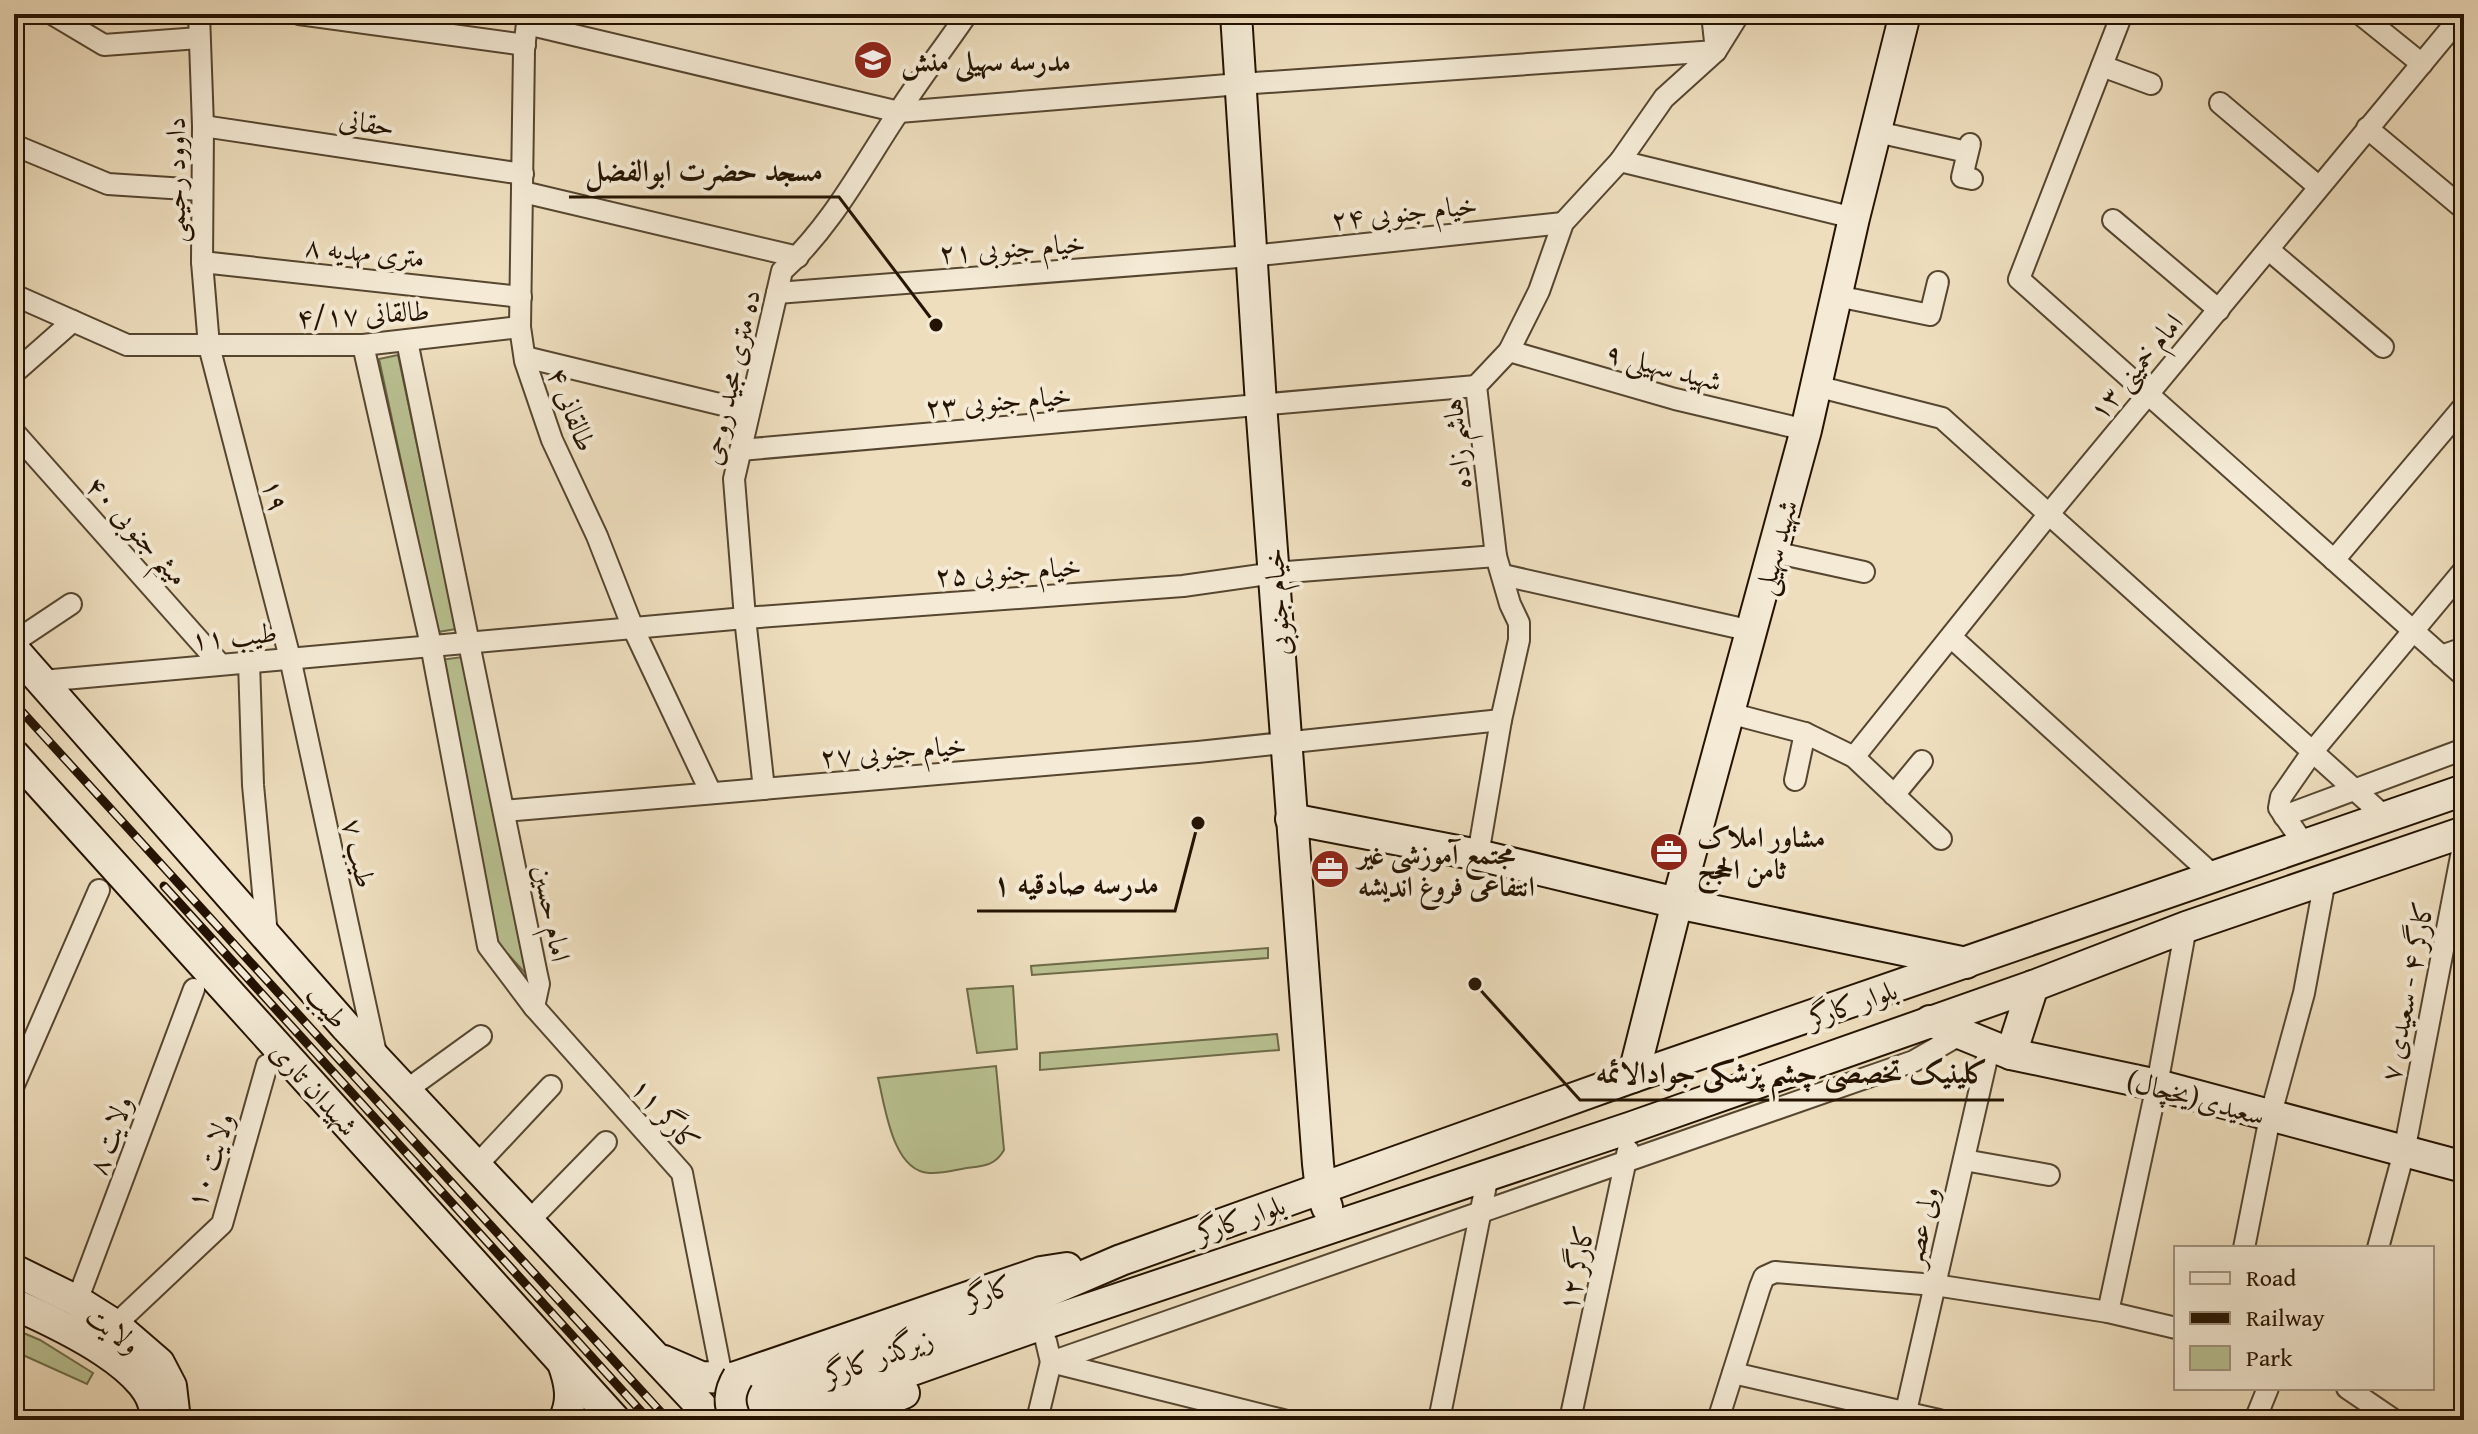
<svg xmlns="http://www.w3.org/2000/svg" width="2478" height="1434" font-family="'Gentium Book Plus',Amiri,serif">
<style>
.green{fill:#b9c191;stroke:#6e6a48;stroke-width:2}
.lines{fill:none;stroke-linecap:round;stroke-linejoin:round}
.street-casing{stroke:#564630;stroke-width:24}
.secondary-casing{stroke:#241300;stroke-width:34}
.street{stroke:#f4ead5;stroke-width:20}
.secondary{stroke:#f4ead5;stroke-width:30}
.rail-casing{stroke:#241300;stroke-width:9}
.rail{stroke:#f4ead5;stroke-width:6;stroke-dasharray:18;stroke-linecap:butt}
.secondary-bridge-casing{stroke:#241300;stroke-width:34;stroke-linecap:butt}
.secondary-bridge{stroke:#f4ead5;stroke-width:30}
.labels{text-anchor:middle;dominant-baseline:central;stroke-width:8;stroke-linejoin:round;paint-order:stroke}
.poi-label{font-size:28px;font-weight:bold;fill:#241300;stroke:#f4ead5;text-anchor:start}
.street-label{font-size:28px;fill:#241300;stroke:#f4ead5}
.leader{fill:none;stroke:#241300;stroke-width:3}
.callout-dot{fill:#241300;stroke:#f4ead5;stroke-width:3}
.callout-label{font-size:30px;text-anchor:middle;font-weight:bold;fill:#241300;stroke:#f4ead5;stroke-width:8;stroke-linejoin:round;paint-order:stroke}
</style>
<rect width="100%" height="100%" fill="#eedebe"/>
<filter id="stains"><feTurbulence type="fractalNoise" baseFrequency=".0025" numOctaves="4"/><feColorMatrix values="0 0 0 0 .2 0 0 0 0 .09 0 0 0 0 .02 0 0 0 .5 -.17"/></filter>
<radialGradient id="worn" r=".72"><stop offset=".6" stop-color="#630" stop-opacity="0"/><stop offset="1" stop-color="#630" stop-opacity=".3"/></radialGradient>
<g class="green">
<polygon points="398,355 456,629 438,632 379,359"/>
<polygon points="462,657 526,974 495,940 440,660"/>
<polygon points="1268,948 1268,958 1032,975 1031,966"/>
<polygon points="1013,986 1017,1049 977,1053 967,989"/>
<polygon points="1277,1034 1279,1050 1040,1070 1040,1053"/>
<path d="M996 1066 1004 1150C995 1166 983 1166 967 1168 955 1170 941 1174 929 1173 892 1171 885 1105 878 1078Z"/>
<polygon points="14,1329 40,1340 93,1373 87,1384 14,1351"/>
</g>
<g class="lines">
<g class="street-casing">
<g id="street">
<polyline points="52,14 104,45 199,38"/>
<polyline points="199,14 203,126 202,262 209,346 290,658 377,1058"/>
<polyline points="299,14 525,45"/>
<polyline points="528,14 524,50 520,327 525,361 552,440 597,536 633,628 711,793"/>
<polyline points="2122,14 2019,279 2464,676"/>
<polyline points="2360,14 2422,64"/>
<polyline points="527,24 899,112 1240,84 1716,51 1712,14"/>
<polyline points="2102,66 2151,84"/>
<polyline points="2220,103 2319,187"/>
<polyline points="203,126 523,174"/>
<polyline points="2367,128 2464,209"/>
<polyline points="1877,132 1967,152"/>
<polyline points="1970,144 1962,177 1972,179"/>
<polyline points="14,145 108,184 201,190"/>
<polyline points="1620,161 1854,218"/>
<polyline points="523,192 798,257"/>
<polyline points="2113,220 2219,310"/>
<polyline points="2269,250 2383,347"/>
<polyline points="202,262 521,297"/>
<polyline points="777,293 1251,256 1563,223"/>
<polyline points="14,295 127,345 363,345 520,327"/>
<polyline points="1837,296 1930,315 1938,282"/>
<polyline points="407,341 537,975 539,984 534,1007"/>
<polyline points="363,345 431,645 488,946 534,1007 682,1173 722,1377"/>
<polyline points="1509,351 1675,399 1806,430"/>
<polyline points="525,357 748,411"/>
<polyline points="14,373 73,321"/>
<polyline points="1816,386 1942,418 2385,817"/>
<polyline points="14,432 220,664"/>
<polyline points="740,450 1476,386"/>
<polyline points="1773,552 1864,572"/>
<polyline points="2334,560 2464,406"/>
<polyline points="1503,575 1752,631"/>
<polyline points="1951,637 2216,878"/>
<polyline points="14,642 71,604"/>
<polyline points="2441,656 2464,648"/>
<polyline points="249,662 253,785 267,935"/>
<polyline points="42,681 745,618 1183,586 1274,573 1496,556"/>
<polyline points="1729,713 1805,733 1854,757 1941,839"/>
<polyline points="1854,757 2048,515 2463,14"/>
<polyline points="1795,780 1805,733"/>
<path d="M764 789 745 618 734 479 782 271C830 228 861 169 896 116 918 81 944 48 967 14"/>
<polyline points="1894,795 1922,761"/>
<polyline points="504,811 1198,752 1501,720"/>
<polyline points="2284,816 2464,749"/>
<polyline points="2304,844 2279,808 2281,797 2313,751 2464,570"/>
<polyline points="1478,855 1501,720 1519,640 1519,623 1510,604 1496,556 1476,386 1509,351 1539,291 1563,223 1620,161 1664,98 1716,51 1739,14"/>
<polyline points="14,1085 99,890"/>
<polyline points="405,1091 481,1036"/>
<polyline points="1964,1160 2049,1175"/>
<polyline points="476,1166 551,1086"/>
<polyline points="528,1222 606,1142"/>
<polyline points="2244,1248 2270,1117 2304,993 2325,880"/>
<polyline points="2378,1248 2404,1152 2464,841"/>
<polyline points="77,1301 194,989"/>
<polyline points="2108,1312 2157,1085 2186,927"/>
<polyline points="115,1325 222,1224 267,1065"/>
<polyline points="1046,1341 1051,1362 1283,1420"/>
<polyline points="1733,1373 1939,1420"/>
<polyline points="2347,1388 2394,1420"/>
<polyline points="1037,1420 1051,1362 1914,1061 1961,1034"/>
<polyline points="1439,1420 1488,1175"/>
<polyline points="1570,1420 1628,1150"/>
<polyline points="1718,1420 1760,1287 1764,1277 1775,1272 1935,1285 2108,1312 2176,1328"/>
<polyline points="1904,1420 1990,1045"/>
<polyline points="2255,1420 2268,1388"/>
</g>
</g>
<g class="secondary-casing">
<g id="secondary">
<polyline points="1236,14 1261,404 1318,1164 1321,1190 1327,1207"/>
<polyline points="14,650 347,1028 714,1420"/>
<polyline points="14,755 615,1420"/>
<polyline points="1291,819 1478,855 1677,903 1966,963"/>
<polyline points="1930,1021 2011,1054 2157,1085 2464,1167"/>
<polyline points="2011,1054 2033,986"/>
<polyline points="1633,1077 1677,903 1806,430 1854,218 1905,14"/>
<polyline points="14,1270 77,1301 115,1325 159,1363 171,1386 175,1420"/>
<path d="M14 1304C52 1321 165 1371 154 1420"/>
<polyline points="664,1361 701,1377 733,1378 1041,1272 1067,1268"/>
<path d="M563 1363C570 1382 574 1401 564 1420"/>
<polyline points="739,1406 1016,1305 1121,1260 1633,1077 2464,790"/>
<polyline points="771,1420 1028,1329 1632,1127 2033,986 2186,927 2464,832"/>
<polyline points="848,1420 871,1406 904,1393"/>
</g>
</g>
<use href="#street" class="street"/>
<use href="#secondary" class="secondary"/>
<g class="rail-casing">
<g id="rail">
<polyline points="14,703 668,1420"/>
<polyline points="164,886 649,1420"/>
</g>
</g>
<use href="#rail" class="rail"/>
<g class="secondary-bridge-casing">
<path id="secondary-bridge" d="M736 1420C728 1404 729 1392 738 1377"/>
</g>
<use href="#secondary-bridge" class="secondary-bridge"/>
</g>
<defs>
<g id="school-disc" transform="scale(2)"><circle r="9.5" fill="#8f2418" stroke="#f4ead5"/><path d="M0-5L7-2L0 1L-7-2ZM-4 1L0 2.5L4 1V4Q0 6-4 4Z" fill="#fff"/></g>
<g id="office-disc" transform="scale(2)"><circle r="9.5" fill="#8f2418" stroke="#f4ead5"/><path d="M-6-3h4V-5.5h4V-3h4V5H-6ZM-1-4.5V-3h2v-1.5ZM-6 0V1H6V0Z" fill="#fff"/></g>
</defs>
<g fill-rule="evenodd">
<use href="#school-disc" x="873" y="60"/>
<use href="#office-disc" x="1669" y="852"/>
<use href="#office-disc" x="1330" y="869"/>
</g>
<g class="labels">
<g class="poi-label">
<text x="901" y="60">مدرسه سهیلی منش</text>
<text x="1697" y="836">مشاور املاک<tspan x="1697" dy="32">ثامن الحجج</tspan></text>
<text x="1358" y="853">مجتمع آموزشی غیر<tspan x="1358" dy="32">انتفاعی فروغ اندیشه</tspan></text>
</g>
<g class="street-label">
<text transform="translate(367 122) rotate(9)">حقانی</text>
<text transform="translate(174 180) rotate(-90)">داوود رحیمی</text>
<text transform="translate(1404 211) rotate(-6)">خیام جنوبی ۲۴</text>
<text transform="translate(1012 247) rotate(-4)">خیام جنوبی ۲۱</text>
<text transform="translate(365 251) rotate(6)">۸ متری مهدیه</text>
<text transform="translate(363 313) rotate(-3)">طالقانی ۴/۱۷</text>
<text transform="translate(1664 366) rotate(15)">شهید سهیلی ۹</text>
<text transform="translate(2135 366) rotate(-50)">امام خمینی ۱۳</text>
<text transform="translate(730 377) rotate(-77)">ده متری مجید روحی</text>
<text transform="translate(998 400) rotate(-5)">خیام جنوبی ۲۳</text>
<text transform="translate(573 409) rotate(69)">طالقانی ۴</text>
<text transform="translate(1456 444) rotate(-96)">هاشم زاده</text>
<text transform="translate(277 495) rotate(75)">۱۹</text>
<text transform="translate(138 530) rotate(48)">میثم جنوبی ۴۰</text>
<text transform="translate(1775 547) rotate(-75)">شهید سهیلی</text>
<text transform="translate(1008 570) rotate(-4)">خیام جنوبی ۲۵</text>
<text transform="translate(1276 602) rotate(-94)">خیام جنوبی</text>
<text transform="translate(234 635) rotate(-5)">طیب ۱۱</text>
<text transform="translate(893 750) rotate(-5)">خیام جنوبی ۲۷</text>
<text transform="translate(360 853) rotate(78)">طیب ۷</text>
<text transform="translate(553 913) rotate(79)">امام حسین</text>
<text transform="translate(2406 991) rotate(-79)">کارگر ۴ - سعیدی ۷</text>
<text transform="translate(1852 1003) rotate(-19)">بلوار کارگر</text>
<text transform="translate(328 1006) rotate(49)">طیب</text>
<text transform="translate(315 1088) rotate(48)">شهیدان تاری</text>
<text transform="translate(2196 1097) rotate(15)">سعیدی(یخچال)</text>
<text transform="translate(666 1114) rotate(49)">کارگر ۱۱</text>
<text transform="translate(109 1135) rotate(-70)">ولایت ۸</text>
<text transform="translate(209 1160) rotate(-72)">ولایت ۱۰</text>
<text transform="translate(1240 1218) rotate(-19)">بلوار کارگر</text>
<text transform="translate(1920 1226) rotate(-77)">ولی عصر</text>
<text transform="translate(1575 1268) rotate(-78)">کارگر ۱۲</text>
<text transform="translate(988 1291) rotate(-19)">کارگر</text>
<text transform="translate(114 1329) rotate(37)">ولایت</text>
<text transform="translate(878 1356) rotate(-20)">زیرگذر کارگر</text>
</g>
</g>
<path class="leader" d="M936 325L839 197H569M1198 823L1175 911H977M1475 984L1580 1100H2004"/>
<g class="callout-dot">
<circle cx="936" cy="325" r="8"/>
<circle cx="1198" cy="823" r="8"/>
<circle cx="1475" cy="984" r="8"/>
</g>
<g class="callout-label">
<text x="704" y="181">مسجد حضرت ابوالفضل</text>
<text x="1076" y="894">مدرسه صادقیه ۱</text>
<text x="1792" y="1083">کلینیک تخصصی چشم پزشکی جوادالائمه</text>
</g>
<rect width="2478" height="1434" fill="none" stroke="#eedebe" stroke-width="48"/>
<rect x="16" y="16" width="2446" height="1402" fill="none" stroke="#241300" stroke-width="4"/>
<rect x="24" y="24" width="2430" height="1386" fill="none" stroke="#241300" stroke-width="2"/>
<rect x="2174" y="1246" width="260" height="144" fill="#f4ead5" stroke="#a19480" stroke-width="2"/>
<rect x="2190" y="1272" width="40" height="12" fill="#f4ead5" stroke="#a19480" stroke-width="2"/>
<text x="2246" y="1286" font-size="24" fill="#241300">Road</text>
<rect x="2190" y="1312" width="40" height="12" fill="#241300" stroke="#a19480" stroke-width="2"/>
<text x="2246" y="1326" font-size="24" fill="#241300">Railway</text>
<rect x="2190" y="1346" width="40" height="24" fill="#b9c191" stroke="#a19480" stroke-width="2"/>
<text x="2246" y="1366" font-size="24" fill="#241300">Park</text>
<rect width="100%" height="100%" filter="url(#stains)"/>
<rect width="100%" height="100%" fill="url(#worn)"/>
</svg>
